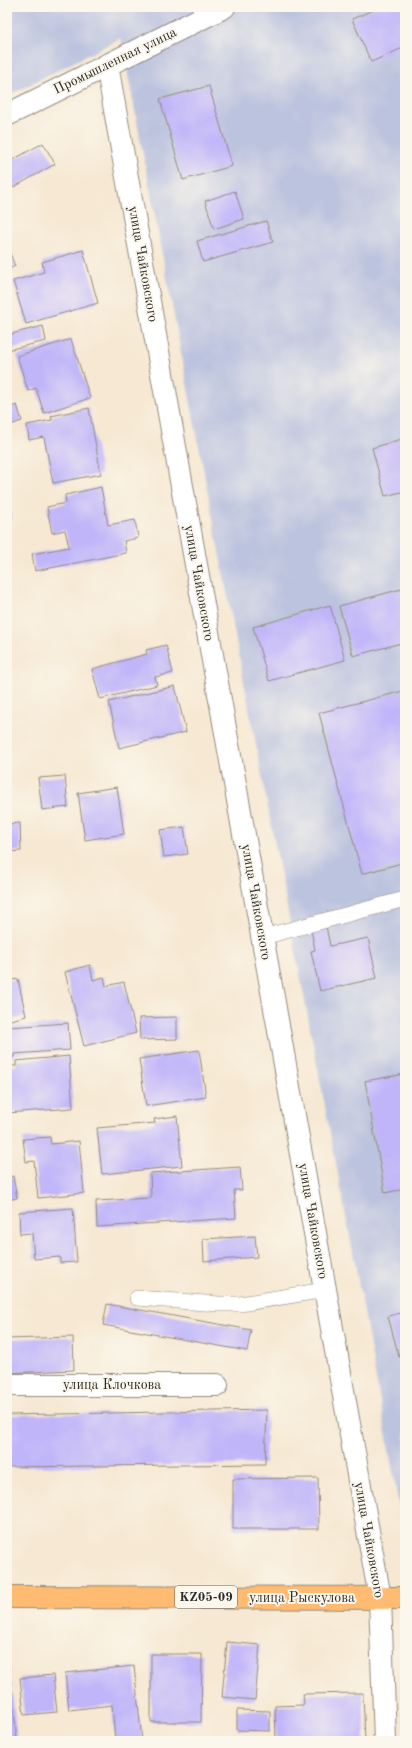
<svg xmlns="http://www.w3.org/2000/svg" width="412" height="1748" font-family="'Old Standard TT',serif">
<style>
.industrial{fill:#bcc3de}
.building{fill:#c0b5f9}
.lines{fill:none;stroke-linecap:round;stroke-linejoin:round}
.service-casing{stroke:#908a7e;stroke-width:16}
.minor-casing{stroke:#908a7e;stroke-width:24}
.primary-casing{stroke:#908a7e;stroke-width:24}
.service{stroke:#fff;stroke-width:15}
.minor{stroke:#fff;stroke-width:22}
.primary{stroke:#febb71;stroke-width:22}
.labels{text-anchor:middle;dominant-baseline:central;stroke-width:4;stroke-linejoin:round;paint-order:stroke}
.shield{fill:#fbf7ec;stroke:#696865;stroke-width:1}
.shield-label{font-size:13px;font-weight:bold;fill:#2b2b2b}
.street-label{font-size:14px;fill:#2b2b2b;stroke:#fbf7ec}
</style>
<rect width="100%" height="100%" fill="#fbf7ec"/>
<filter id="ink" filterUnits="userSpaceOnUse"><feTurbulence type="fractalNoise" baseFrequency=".025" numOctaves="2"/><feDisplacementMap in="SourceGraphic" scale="8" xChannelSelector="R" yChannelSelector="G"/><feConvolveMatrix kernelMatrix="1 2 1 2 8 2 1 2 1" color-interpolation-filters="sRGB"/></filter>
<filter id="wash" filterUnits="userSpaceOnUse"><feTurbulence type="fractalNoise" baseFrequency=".012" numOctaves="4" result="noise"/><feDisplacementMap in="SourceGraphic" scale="16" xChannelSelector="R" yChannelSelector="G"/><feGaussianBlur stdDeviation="0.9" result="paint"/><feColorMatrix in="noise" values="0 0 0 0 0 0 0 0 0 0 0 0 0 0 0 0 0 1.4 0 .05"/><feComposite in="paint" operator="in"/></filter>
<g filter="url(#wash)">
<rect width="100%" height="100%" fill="#f6e8d2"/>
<polygon class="industrial" points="7,7 405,7 405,1528 403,1528 358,1279 121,38 7,96"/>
<g id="blocks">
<g class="building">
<polygon points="380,7 405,7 405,29 400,31 405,42 405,47 371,62 352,19"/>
<polygon points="209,86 232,166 183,180 160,99"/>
<polygon points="43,143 55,164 7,191 7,163"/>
<polygon points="235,191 244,219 214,229 205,201"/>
<polygon points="266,221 273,242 203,262 197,241"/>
<polygon points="7,246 15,266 7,270"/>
<polygon points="83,250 98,303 26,324 13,281 44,272 42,262"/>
<polygon points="43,326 46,341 7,350 7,335"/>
<polygon points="71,339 90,398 44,413 36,388 28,391 17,356"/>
<polygon points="17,405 22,421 7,426 7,408"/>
<polygon points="89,408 101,474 53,483 44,437 29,440 27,425 52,420 51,416"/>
<polygon points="405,438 405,491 385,496 372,448"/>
<polygon points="101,487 108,525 135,520 138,538 124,541 126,553 35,571 32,554 69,547 65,530 52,533 47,507 66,503 65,495"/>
<polygon points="7,504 9,504 12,519 7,520"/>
<polygon points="405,588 405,642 353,656 339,606"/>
<polygon points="330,605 345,660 269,681 253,627"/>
<polygon points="166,645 173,673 155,677 157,685 100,699 92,669 147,654 146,650"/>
<polygon points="175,686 186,732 119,748 109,702"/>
<polygon points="403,691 405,700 405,862 362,874 319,713"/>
<polygon points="65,776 68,807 42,810 38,778"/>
<polygon points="117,787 124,834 85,840 78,793"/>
<polygon points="20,823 21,851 7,852 7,824"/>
<polygon points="184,827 188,854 164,857 160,830"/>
<polygon points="326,926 330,946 368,938 377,978 320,991 311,951 315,950 311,930"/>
<polygon points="90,965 93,980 104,977 106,986 124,982 136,1033 84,1046 65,972"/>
<polygon points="18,979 26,1016 7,1021 7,981"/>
<polygon points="177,1017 177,1039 140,1040 139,1018"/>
<polygon points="68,1023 70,1050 14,1054 14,1057 7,1058 7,1034 10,1034 9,1027"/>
<polygon points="199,1050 206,1097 146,1106 139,1059"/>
<polygon points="69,1056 73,1108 7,1113 7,1066 16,1066 16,1061"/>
<polygon points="405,1074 405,1189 385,1193 365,1081"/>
<polygon points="177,1116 182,1166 102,1174 97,1128 155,1123 154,1119"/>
<polygon points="50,1137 51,1144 79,1141 84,1193 38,1198 34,1161 26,1162 23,1139"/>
<polygon points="240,1167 242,1190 234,1190 236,1218 97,1227 96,1201 151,1198 150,1173"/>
<polygon points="13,1176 17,1198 7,1200 7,1178"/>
<polygon points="73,1208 77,1262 60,1263 60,1257 34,1259 32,1233 20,1234 19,1212"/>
<polygon points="255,1236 257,1257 204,1261 203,1239"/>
<polygon points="107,1304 251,1330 247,1351 103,1325"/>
<polygon points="405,1312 405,1355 399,1357 388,1316"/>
<polygon points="73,1337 74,1370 7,1373 7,1339"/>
<polygon points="405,1386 405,1401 404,1401 402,1387"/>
<polygon points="267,1410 265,1464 7,1467 7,1415"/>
<polygon points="318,1478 319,1529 233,1529 233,1479"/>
<polygon points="227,1642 260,1645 255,1700 222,1697"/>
<polygon points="7,1652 8,1652 17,1741 7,1741"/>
<polygon points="151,1654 202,1654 201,1722 151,1722"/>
<polygon points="134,1666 142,1741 115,1741 112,1705 69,1710 65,1673"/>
<polygon points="53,1675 57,1712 24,1715 20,1678"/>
<polygon points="363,1693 365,1741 276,1741 275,1706 304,1705 303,1694"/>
<polygon points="237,1710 270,1711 270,1731 237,1730"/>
</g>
</g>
</g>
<g filter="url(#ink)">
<use href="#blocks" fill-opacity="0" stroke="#908a7e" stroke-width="1"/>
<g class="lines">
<g class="service-casing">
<g id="service">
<polyline points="263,937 405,899"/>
<polyline points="137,1298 219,1304 240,1304 325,1290"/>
</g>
</g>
<g class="minor-casing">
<g id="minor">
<polyline points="107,65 380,1598 385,1741"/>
<polyline points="7,115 224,7"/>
<polyline points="7,1385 217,1385"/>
</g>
</g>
<g class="primary-casing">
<polyline id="primary" points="7,1597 405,1598"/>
</g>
<use href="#service" class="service"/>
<use href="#minor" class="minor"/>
<use href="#primary" class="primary"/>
</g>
</g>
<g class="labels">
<rect class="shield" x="175" y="1586" width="62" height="22" rx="3"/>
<g class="shield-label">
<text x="206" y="1597">KZ05-09</text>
</g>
<g class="street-label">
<text transform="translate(115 61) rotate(-26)">Промышленная улица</text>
<text transform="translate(143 264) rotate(80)">улица Чайковского</text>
<text transform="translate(199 583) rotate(80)">улица Чайковского</text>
<text transform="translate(256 902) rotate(80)">улица Чайковского</text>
<text transform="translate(313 1221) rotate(80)">улица Чайковского</text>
<text x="112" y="1385">улица Клочкова</text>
<text transform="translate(369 1540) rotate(80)">улица Чайковского</text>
<text x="302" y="1598">улица Рыскулова</text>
</g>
</g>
<rect width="412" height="1748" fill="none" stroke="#fbf7ec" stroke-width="24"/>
</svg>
